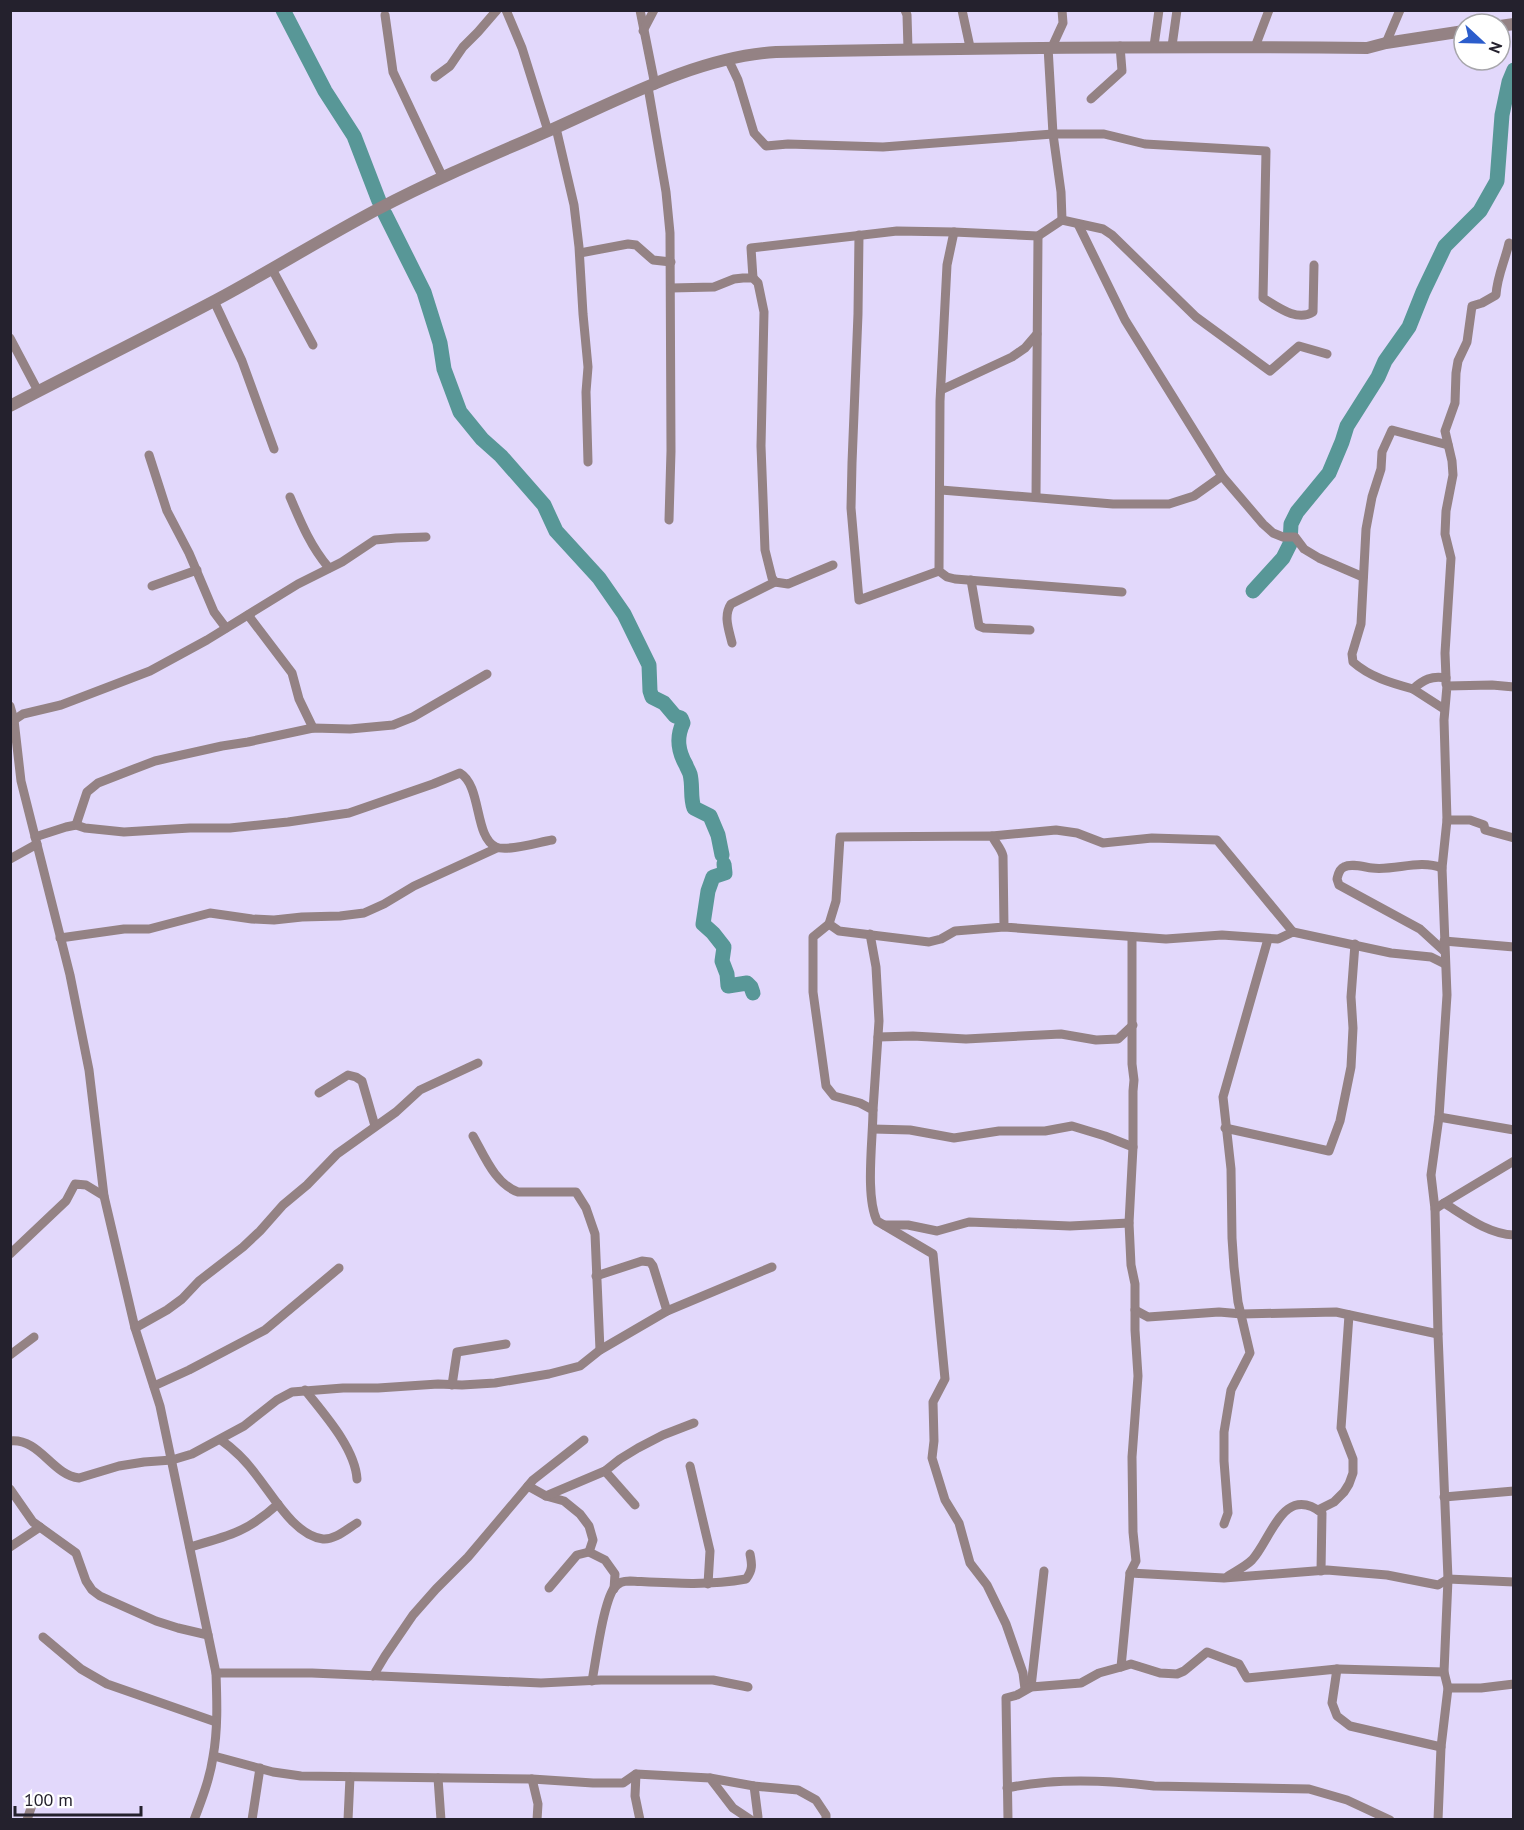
<svg xmlns="http://www.w3.org/2000/svg" width="1524" height="1830" font-family="'PT Sans',sans-serif">
<style>
.lines{fill:none;stroke-linecap:round;stroke-linejoin:round}
.river{stroke:#589797;stroke-width:15}
.minor{stroke:#948284;stroke-width:9}
.tertiary{stroke:#948284;stroke-width:12}
</style>
<rect width="100%" height="100%" fill="#e2d8fb"/>
<g class="lines">
<g class="river">
<polyline points="283,10 325,91 354,136 379,201"/>
<path d="M385 214 424 292 440 343 444 369 460 412 482 439 501 456 544 505 556 531 599 578 624 614 649 665 650 691 652 697 664 703 675 716 681 718 683 723C676 738 678 751 686 765 687 768 689 771 690 774 693 785 690 798 694 808L710 816 718 835 722 855"/>
<polyline points="1253,591 1283,558 1290,544 1291,524 1297,512 1329,473 1342,442 1347,426 1378,377 1385,361 1409,327 1423,292 1445,246 1480,211 1497,181 1502,115 1509,82 1514,70"/>
<polyline points="724,864 725,873 713,877 708,891 703,924 713,933 724,947 722,961 727,974 728,986 747,983 751,987 753,993"/>
</g>
<g class="minor">
<polyline points="506,10 522,48 548,131"/>
<polyline points="640,10 655,85"/>
<polyline points="905,10 907,15 908,49"/>
<polyline points="962,10 970,47"/>
<polyline points="385,15 393,72 443,178"/>
<polyline points="643,31 654,10"/>
<polyline points="1386,43 1400,10"/>
<polyline points="1154,46 1159,10"/>
<polyline points="1172,46 1177,10"/>
<polyline points="1048,47 1053,134 1061,192 1062,220 1103,229 1112,235 1196,317 1270,371 1299,346 1327,354"/>
<polyline points="1052,47 1063,23 1062,10"/>
<polyline points="1255,47 1269,10"/>
<path d="M728 59 738 80 754 133 766 146 788 144 883 147 1053 134H1104L1145 144 1266 151 1263 298C1278 307 1297 322 1313 312L1314 265"/>
<polyline points="435,77 450,66 463,47 478,32 497,10"/>
<polyline points="648,87 666,192 670,233 671,451 669,520"/>
<polyline points="1091,99 1122,71 1120,46"/>
<polyline points="556,128 574,205 579,247 583,314 588,367 586,392 588,462"/>
<polyline points="1062,220 1038,236 954,232 947,265 940,401 939,571 947,577 955,579 1122,592"/>
<polyline points="1078,224 1125,320 1222,476 1263,524 1273,533 1283,537 1295,537 1304,549 1319,558 1363,577"/>
<polyline points="859,235 858,314 852,463 851,508 859,600 939,571"/>
<polyline points="580,253 628,244 636,245 653,260 671,262"/>
<polyline points="272,269 313,345"/>
<polyline points="753,278 751,248 897,231 954,232"/>
<polyline points="671,288 714,287 734,279 743,278 753,278 758,283 764,312 761,446 765,550 772,578 775,582 788,584 833,565"/>
<polyline points="214,301 242,361 274,449"/>
<polyline points="10,338 38,391"/>
<polyline points="941,390 1012,357 1025,348 1037,334"/>
<polyline points="149,455 167,511 189,553 214,612 226,628"/>
<polyline points="941,490 1113,504 1169,504 1194,496 1222,476"/>
<path d="M290 497C301 523 311 547 329 568"/>
<polyline points="1036,497 1038,236"/>
<polyline points="971,580 979,626 984,628 1030,630"/>
<polyline points="152,586 197,570"/>
<polyline points="248,615 292,673 299,699 313,728"/>
<path d="M732 643C729 630 723 616 731 604L775 582"/>
<path d="M1446 678 1445 653 1451 558 1445 534 1446 511 1453 475 1452 461 1445 431 1455 403 1456 373 1458 361 1467 342 1472 306 1482 303 1496 295C1497 276 1505 261 1509 243"/>
<path d="M1446 684V678C1432 675 1423 680 1413 689 1391 683 1370 677 1353 662L1352 654 1361 624 1366 529 1372 497 1381 469 1382 452 1392 430 1448 445"/>
<polyline points="1413,689 1444,709"/>
<path d="M10 706 14 720 21 781 70 975 89 1070 104 1196 135 1328 160 1406 216 1673C217 1701 218 1729 213 1757 210 1778 202 1799 194 1820"/>
<polyline points="14,720 23,714 61,705 150,671 207,640 298,584 342,562 375,540 396,538 426,537"/>
<polyline points="1447,820 1470,820 1484,825 1485,830 1514,838"/>
<polyline points="76,825 87,792 98,783 134,769 155,761 222,746 248,742 313,728 350,729 393,725 413,717 487,674"/>
<polyline points="992,836 1056,830 1077,833 1103,843 1152,838 1217,840 1293,932"/>
<path d="M35 837 66 827 76 825 85 828 124 832 190 828H230L288 822 349 813 433 784 460 773C482 786 474 837 496 847 507 852 539 842 552 840"/>
<polyline points="10,859 37,844"/>
<path d="M1442 868C1419 859 1395 871 1372 868 1364 867 1351 863 1344 867 1339 869 1338 875 1337 879L1339 885 1420 929 1444 951"/>
<path d="M829 924 813 937V992L826 1086 834 1096 860 1103 873 1110C873 1139 865 1196 877 1221L933 1254 945 1379 933 1402 934 1441 932 1458 945 1500 959 1523 970 1563 987 1585 1006 1624 1023 1673 1025 1689"/>
<path d="M1004 927 1003 856C1001 848 996 844 992 836L840 837 836 901 829 924 839 931 929 942 941 939 955 931 1004 927 1166 939 1222 935 1278 939 1293 932 1391 953 1431 957 1445 964"/>
<polyline points="870,934 876,967 879,1021 873,1110"/>
<polyline points="60,938 124,929 149,929 210,913 252,919 274,920 302,917 340,916 364,913 384,904 414,886 497,848"/>
<polyline points="1444,941 1514,947"/>
<polyline points="878,1037 913,1036 966,1039 1061,1034 1096,1040 1118,1039 1133,1025"/>
<polyline points="319,1093 348,1075 356,1077 362,1081 375,1126"/>
<polyline points="1439,1117 1514,1130"/>
<polyline points="1225,1128 1329,1151 1340,1121 1351,1067 1353,1028 1351,997 1355,944"/>
<polyline points="873,1129 910,1130 954,1138 999,1131 1045,1131 1072,1126 1105,1136 1133,1147"/>
<path d="M473 1136C484 1155 495 1184 518 1192H576L586 1208 595 1234 600 1350"/>
<polyline points="1444,1203 1514,1161"/>
<path d="M1435 1209 1444 1203C1465 1216 1488 1234 1514 1235"/>
<polyline points="884,1225 908,1225 937,1231 969,1222 1070,1226 1129,1223"/>
<polyline points="10,1254 66,1201 75,1184 86,1185 104,1196"/>
<polyline points="596,1276 642,1261 650,1262 653,1266 667,1311"/>
<polyline points="1135,1310 1148,1317 1219,1312 1242,1314 1336,1312 1438,1334"/>
<polyline points="135,1328 167,1310 182,1299 199,1281 243,1247 260,1231 283,1205 307,1185 337,1154 396,1112 420,1090 478,1063"/>
<polyline points="10,1355 34,1337"/>
<polyline points="452,1385 457,1352 506,1344"/>
<polyline points="154,1386 189,1370 265,1330 339,1268"/>
<path d="M305 1390C324 1414 355 1448 357 1479"/>
<path d="M221 1440C235 1450 247 1462 257 1476 273 1496 295 1536 323 1539 335 1540 347 1529 357 1523"/>
<path d="M10 1441C40 1438 52 1475 79 1478L119 1466 144 1462 172 1460 192 1454 244 1426 277 1400 292 1392 343 1388H378L438 1384 462 1385 495 1383 549 1374 580 1366 600 1350 667 1311 772 1267"/>
<polyline points="690,1466 710,1551 708,1584"/>
<polyline points="605,1471 635,1505"/>
<polyline points="528,1486 546,1496 564,1501 580,1514 589,1526 593,1540 589,1552"/>
<polyline points="10,1489 33,1522 76,1553 86,1581 92,1590 100,1596 156,1621 178,1628 208,1635"/>
<polyline points="546,1496 605,1471 620,1459 638,1448 663,1435 694,1423"/>
<polyline points="1444,1497 1514,1491"/>
<polyline points="1318,1510 1334,1502 1344,1492 1349,1484 1353,1473 1353,1459 1341,1428 1349,1315"/>
<polyline points="1224,1524 1228,1513 1224,1461 1224,1432 1231,1390 1250,1353 1238,1302 1234,1267 1232,1238 1231,1169 1223,1097 1268,939"/>
<polyline points="10,1547 40,1527"/>
<path d="M190 1547C229 1536 247 1532 278 1504"/>
<polyline points="1130,1573 1224,1578 1327,1570 1387,1575 1438,1585 1448,1579 1514,1582"/>
<path d="M1228 1576C1236 1571 1246 1566 1252 1560 1271 1540 1283 1483 1322 1513L1321 1571"/>
<polyline points="549,1588 577,1555 589,1552 605,1560 615,1574 614,1589"/>
<polyline points="43,1637 81,1669 107,1684 216,1722"/>
<polyline points="1121,1667 1131,1664 1160,1673 1177,1674 1184,1671 1207,1652 1239,1664 1247,1678 1337,1669 1332,1703 1337,1716 1350,1726 1441,1747"/>
<polyline points="1337,1669 1444,1672"/>
<polyline points="216,1673 312,1673 541,1683 601,1680 713,1680 748,1687"/>
<polyline points="373,1676 385,1656 413,1615 436,1589 468,1557 533,1480 584,1440"/>
<path d="M592 1681C596 1660 603 1604 614 1588 619 1582 623 1581 630 1581 669 1583 707 1586 746 1579 753 1570 752 1564 750 1554"/>
<polyline points="1031,1687 1044,1571"/>
<polyline points="1448,1688 1481,1688 1514,1684"/>
<polyline points="214,1756 273,1772 301,1776 532,1779 593,1783 623,1783 636,1774 710,1778 733,1808 751,1820"/>
<polyline points="636,1774 635,1796 640,1820"/>
<polyline points="438,1778 441,1820"/>
<polyline points="710,1778 754,1786 798,1790 816,1800 826,1815 826,1820"/>
<polyline points="532,1779 538,1804 537,1820"/>
<polyline points="754,1786 758,1817 757,1820"/>
<path d="M1007 1788C1055 1778 1106 1780 1154 1786L1309 1789 1347 1800 1390 1820"/>
<polyline points="27,1820 32,1805"/>
<polyline points="252,1820 260,1768"/>
<polyline points="348,1820 350,1777"/>
<polyline points="1008,1820 1006,1698 1017,1695 1031,1687 1081,1683 1099,1673 1121,1667 1130,1573 1136,1561 1133,1532 1132,1457 1138,1376 1135,1330 1135,1284 1131,1265 1129,1223 1133,1147 1133,1091 1134,1080 1132,1064 1132,937"/>
<polyline points="1438,1820 1441,1747 1448,1688 1444,1672 1448,1579 1438,1334 1435,1209 1431,1175 1439,1117 1447,995 1442,868 1447,820 1444,720 1447,686 1492,685 1514,687"/>
</g>
<g class="tertiary">
<polyline points="1500,26 1514,24"/>
<path d="M10 406C79 370 148 336 216 300 270 271 323 238 378 209 435 179 495 154 555 128 622 98 701 56 776 52 973 48 1170 46 1367 48L1386 43 1464 31"/>
</g>
</g>
<rect width="1524" height="1830" fill="none" stroke="#24212d" stroke-width="24"/>
<g transform="translate(1482 42) rotate(112)"><circle r="28" fill="#ffffff" stroke="#a7a6ab" stroke-width="1.5"/>
<path d="M0-4.5L10 22L0 15L-10 22Z" fill="#2c5dcc"/>
<text y="-9" font-size="16" font-weight="bold" text-anchor="middle" fill="#24212d">N</text>
</g>
<path d="M15 1806v9h126v-9" fill="none" stroke="#24212d" stroke-width="3"/>
<text x="24" y="1806" font-size="18" fill="#24212d" stroke="#ffffff" stroke-width="4.5" paint-order="stroke">100 m</text>
</svg>
